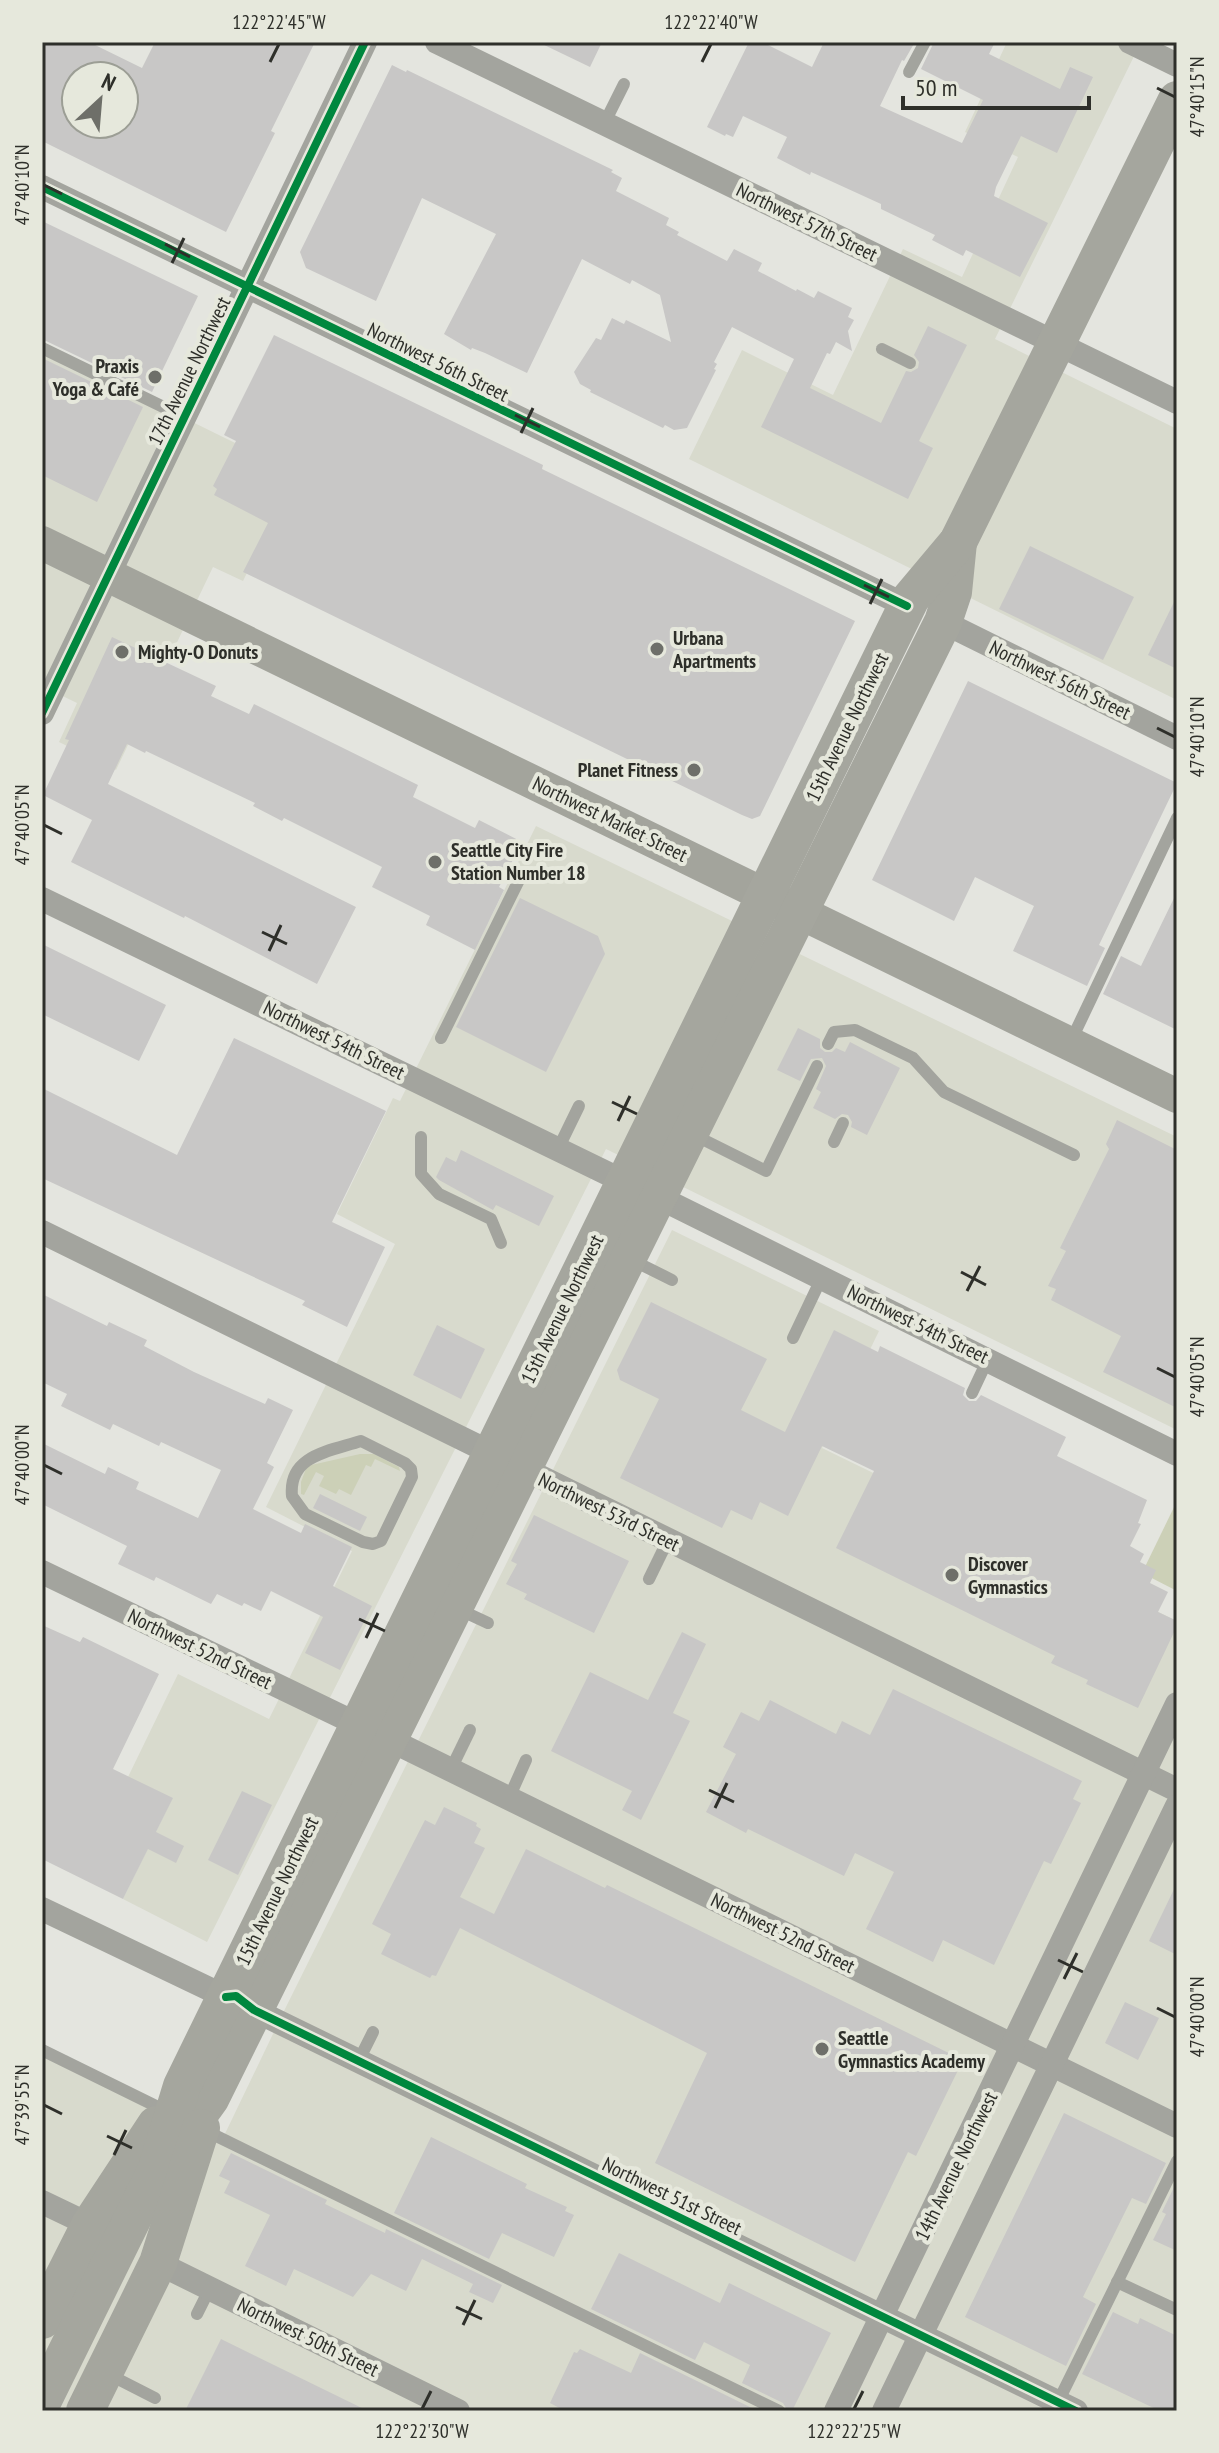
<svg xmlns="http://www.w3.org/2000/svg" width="1219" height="2453" font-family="'PT Sans Narrow',sans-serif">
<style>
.built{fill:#d8dacd}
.green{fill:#ccd0b7}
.building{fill:#c8c7c6;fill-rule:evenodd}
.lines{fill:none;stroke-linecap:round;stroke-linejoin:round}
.service{stroke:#a3a49e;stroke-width:12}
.minor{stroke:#a3a49e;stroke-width:24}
.secondary{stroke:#a3a49c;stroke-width:34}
.primary{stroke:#a5a69e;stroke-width:38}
.cycleway-casing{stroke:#e6e8dc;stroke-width:13}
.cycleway{stroke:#00873e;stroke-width:8}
.ticks{fill:none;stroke:#2e2f2a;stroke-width:3}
.poi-dot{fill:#6e6f69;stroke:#e6e8dc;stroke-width:3}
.labels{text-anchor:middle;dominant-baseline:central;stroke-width:8;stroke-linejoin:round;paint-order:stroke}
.street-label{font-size:20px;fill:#2e2f2a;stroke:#e6e8dc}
.poi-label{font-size:20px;font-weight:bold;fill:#2e2f2a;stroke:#e6e8dc;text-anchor:start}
.neatline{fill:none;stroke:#2e2f2a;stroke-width:3}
.ticks-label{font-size:20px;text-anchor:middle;fill:#2e2f2a}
</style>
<rect width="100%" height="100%" fill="#e4e5df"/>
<g class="built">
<polygon points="1007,42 1141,42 995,339 1177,429 1177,700 689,459 742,350 833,395 903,249 962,277 1018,157 965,132"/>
<polygon points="42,348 296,473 243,581 213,567 116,770 59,742 77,703 42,686"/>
<polygon points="536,826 1177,1137 1177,1430 606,1149 207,1942 123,1899 172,1799 128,1777 178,1674 269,1719 352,1551 266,1507 395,1244 337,1214 393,1098 400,1101"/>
<polygon points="672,1230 879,1331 822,1448 1177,1621 1177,2411 42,2411 42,2053 221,2142 284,2011"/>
</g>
<g class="green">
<polygon points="360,1454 374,1454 399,1467 400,1471 375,1459 371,1467 366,1465 351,1495 339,1489 336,1494 319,1486 324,1476 316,1472 304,1495 301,1494 301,1482 307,1466"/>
<polygon points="1177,1501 1177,1591 1142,1573"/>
</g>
<g class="building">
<path d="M42 42H89L142 68 155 42H315L271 131 275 133 226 232 42 141ZM76 76H124V124H76Z"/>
<polygon points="538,42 602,42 590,67"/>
<polygon points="749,42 762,42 812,67 824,42 915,42 904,61 902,60 880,106 962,143 983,100 921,69 934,42 995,42 989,54 1060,89 1070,67 1093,77 1057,153 1021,136 996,187 994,196 1048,223 1020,277 966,250 963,256 932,240 935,235 881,209 881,204 811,172 810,175 777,158 787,137 743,116 733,137 726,134 725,136 707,127"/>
<polygon points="392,65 406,72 407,70 613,170 611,172 622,178 616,191 669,218 666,225 679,232 677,235 727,261 734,249 762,263 758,271 796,291 797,289 814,298 818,291 852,308 848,317 854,320 848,331 852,351 836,342 830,354 827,353 810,388 881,423 906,371 911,372 918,368 919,362 914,355 928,326 967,345 919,441 933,448 908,499 761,427 794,359 732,327 714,362 717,364 714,369 716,370 687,428 674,430 665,425 663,428 590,392 591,390 580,384 574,372 596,338 601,340 612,318 624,324 626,320 671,342 660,295 632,280 630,284 582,259 527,373 485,353 472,348 471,350 444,334 496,234 422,198 376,301 306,268 300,252"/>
<polygon points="42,221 198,296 152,392 42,339"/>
<polygon points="274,335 543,465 542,469 855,621 760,816 752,819 742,815 243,572 268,523 214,495 217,489 213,486 236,441 224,435"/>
<polygon points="42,358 143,407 97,502 42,475"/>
<polygon points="1030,546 1134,597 1103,660 999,609"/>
<polygon points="1177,596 1177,669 1148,655"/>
<polygon points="112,637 216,686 211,696 249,714 254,704 418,785 413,797 475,828 479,820 522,842 499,887 504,890 475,950 426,925 430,916 372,887 382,867 284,818 282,821 253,806 255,803 146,751 145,753 127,744 108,784 356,907 317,984 185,916 184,918 71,862 92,820 43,795 69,740 65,739"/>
<polygon points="968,681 1177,783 1099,945 1105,948 1087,986 1013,951 1034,906 975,877 954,921 872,880"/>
<polygon points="1177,892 1177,1030 1103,994 1121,956 1141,966"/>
<polygon points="520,898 598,936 605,954 546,1072 456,1027"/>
<polygon points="42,944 166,1005 139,1061 42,1014"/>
<polygon points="798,1028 820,1039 820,1048 825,1052 832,1052 836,1048 845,1052 850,1042 900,1068 867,1135 851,1127 852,1122 848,1115 842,1114 835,1119 813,1108 821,1092 816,1089 826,1066 822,1058 811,1059 800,1081 777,1070"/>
<polygon points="234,1038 386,1111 332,1222 385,1247 347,1327 302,1305 305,1301 42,1178 42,1088 177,1155"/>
<polygon points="1117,1120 1177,1150 1177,1408 1103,1372 1121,1336 1051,1300 1056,1289 1048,1286 1066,1251 1060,1248 1109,1149 1106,1144"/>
<polygon points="461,1150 554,1196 539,1226 496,1205 493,1210 439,1180 436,1177 446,1157 456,1162"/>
<polygon points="42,1294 107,1326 109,1322 147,1340 144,1346 194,1372 265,1404 268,1398 293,1410 267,1463 274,1467 253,1509 301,1533 305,1524 352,1547 333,1586 372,1606 340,1670 305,1653 323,1617 271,1591 261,1611 244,1603 242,1606 217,1594 211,1604 156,1577 154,1581 118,1564 127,1546 42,1504 42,1443 105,1474 108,1467 139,1482 136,1489 198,1518 221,1470 161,1442 159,1446 113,1424 110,1430 61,1406 67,1394 42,1382"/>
<polygon points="651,1302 767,1359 741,1410 785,1432 834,1330 878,1352 880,1346 965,1388 963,1395 969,1401 976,1401 981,1395 1066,1437 1057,1456 1147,1500 1138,1523 1141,1524 1130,1546 1144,1554 1140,1562 1156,1570 1150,1583 1168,1592 1158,1612 1177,1621 1177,1626 1138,1708 1086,1684 1088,1680 1051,1663 1055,1656 836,1548 874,1471 822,1446 788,1516 760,1502 752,1520 731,1510 722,1528 620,1478 659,1399 620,1380 617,1370"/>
<polygon points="437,1325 485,1349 461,1399 413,1375"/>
<polygon points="320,1494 367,1517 360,1531 313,1508"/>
<polygon points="534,1515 629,1561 594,1633 524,1599 527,1594 506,1584 517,1564 511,1561"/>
<polygon points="42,1625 80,1642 83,1637 159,1674 113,1769 173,1798 156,1832 184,1846 176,1863 148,1849 123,1899 42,1859"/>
<polygon points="682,1632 706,1644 673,1713 690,1721 641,1820 622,1810 632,1791 551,1751 590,1672 648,1700"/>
<polygon points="893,1689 1082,1781 1073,1799 1081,1803 1051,1864 1044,1861 994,1965 943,1940 933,1962 866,1929 894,1872 855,1853 844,1876 748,1829 746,1833 706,1812 736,1754 723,1747 741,1712 759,1721 770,1700 836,1734 842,1721 870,1735"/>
<polygon points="242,1791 272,1805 238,1875 208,1860"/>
<polygon points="444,1807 477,1823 476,1826 481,1829 474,1843 485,1848 460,1897 494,1914 526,1849 605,1888 607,1885 963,2060 916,2156 908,2152 855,2262 655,2163 707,2053 460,1928 436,1976 432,1975 430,1978 381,1954 391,1934 372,1924 425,1820 435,1825"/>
<polygon points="1177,1883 1177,1955 1149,1941"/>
<polygon points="1125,2002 1159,2018 1138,2060 1105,2043"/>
<polygon points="1064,2113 1166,2163 1146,2204 1132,2198 1083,2297 1096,2304 1066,2366 965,2317"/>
<polygon points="431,2137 527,2184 525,2188 567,2207 565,2211 574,2215 554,2257 502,2233 489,2259 394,2213"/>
<polygon points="231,2153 327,2200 325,2204 385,2233 386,2229 502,2285 493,2303 469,2292 473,2284 422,2259 406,2291 371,2274 353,2297 294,2269 286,2286 245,2266 270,2215 224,2193 230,2181 219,2176"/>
<polygon points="1177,2181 1177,2251 1153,2240 1166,2214 1162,2212"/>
<polygon points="619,2253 720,2303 729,2283 831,2333 792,2411 788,2411 783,2403 742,2383 750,2365 704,2342 695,2360 591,2309"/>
<polygon points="1113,2312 1138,2324 1140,2318 1177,2336 1177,2411 1160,2411 1082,2374"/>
<polygon points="221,2339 368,2411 185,2411"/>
<polygon points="580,2349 631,2373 640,2353 758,2411 565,2411 550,2403 574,2352 577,2353"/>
</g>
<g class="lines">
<g class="service">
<polyline points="909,72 925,42"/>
<polyline points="604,124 624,84"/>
<polyline points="42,348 184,417"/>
<polyline points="882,349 910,363"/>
<polyline points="441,1038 520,878"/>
<polyline points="1070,1043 1177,818"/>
<polyline points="828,1044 834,1032 855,1030 913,1058 944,1092 1074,1155"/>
<polyline points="692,1134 766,1171 817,1066"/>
<polyline points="421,1137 421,1174 439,1194 491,1219 501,1243"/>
<polyline points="834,1142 843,1123"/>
<polyline points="558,1149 579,1106"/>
<polyline points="630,1259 672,1280"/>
<polyline points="793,1338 822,1277"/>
<polyline points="972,1393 988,1359"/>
<path d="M361 1441 405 1463 411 1469 412 1477 381 1541 373 1544 363 1542 305 1514 292 1496C288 1455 330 1451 361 1441Z"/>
<polyline points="649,1579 668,1540"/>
<polyline points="458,1609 488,1623"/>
<polyline points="451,1769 470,1730"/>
<polyline points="509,1798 526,1760"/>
<polyline points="42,2050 166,2111"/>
<polyline points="359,2060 373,2032"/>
<polyline points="204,2130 779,2411"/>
<polyline points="1117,2282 1177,2310"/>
<polyline points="197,2314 210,2288"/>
<polyline points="108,2374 155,2398"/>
<polyline points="1058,2402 1177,2161"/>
</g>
<g class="minor">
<polyline points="437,42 1177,402"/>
<polyline points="1130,42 1177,65"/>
<polyline points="42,187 907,606"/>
<polyline points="943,622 1177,738"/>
<polyline points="42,713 365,42"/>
<polyline points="42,899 625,1182"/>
<polyline points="658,1197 1177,1454"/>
<polyline points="42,1232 1177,1790"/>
<polyline points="42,1572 359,1725"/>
<polyline points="388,1739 1177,2126"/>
<polyline points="42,1909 226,1997"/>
<polyline points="254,2010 1076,2411"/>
<polyline points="42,2202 90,2225"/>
<polyline points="158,2263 458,2411"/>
<polyline points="836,2411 1177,1704"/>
<polyline points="884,2411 1177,1806"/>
</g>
<polyline class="secondary" points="42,543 1177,1096"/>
<g class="primary">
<polyline points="171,2153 210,2099 943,622 953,592 958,542"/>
<polyline points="42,2320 90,2225 156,2125"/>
<polyline points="42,2402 156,2171 182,2086 911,598 958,542 1177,100"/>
<polyline points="85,2411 158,2263 201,2128"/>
</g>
<g class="cycleway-casing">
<g id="cycleway">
<polyline points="42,187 907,606"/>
<polyline points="42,713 365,42"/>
<polyline points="226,1997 236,1996 254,2010 1076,2411"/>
</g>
</g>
<use href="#cycleway" class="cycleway"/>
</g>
<path class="ticks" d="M270 62 279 44M702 62 711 44M1157 88 1175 97M44 185 62 194M165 244 190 257M172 263 184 238M515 415 540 427M521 433 533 408M864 585 889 597M870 604 882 579M1157 728 1175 737M44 825 62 834M262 932 287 944M269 951 281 925M612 1102 637 1114M618 1121 630 1096M961 1272 986 1285M967 1291 980 1266M1157 1368 1175 1377M44 1465 62 1474M359 1619 385 1631M366 1638 378 1613M709 1790 734 1802M715 1808 727 1783M1058 1960 1083 1972M1064 1979 1077 1953M1157 2008 1175 2017M44 2105 62 2114M107 2136 132 2148M114 2155 126 2130M456 2307 482 2319M463 2325 475 2300M422 2409 431 2391M854 2409 863 2391"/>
<g class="poi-dot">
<circle cx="155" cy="377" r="8"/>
<circle cx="657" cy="649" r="8"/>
<circle cx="122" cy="652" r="8"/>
<circle cx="694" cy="770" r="8"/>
<circle cx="435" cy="862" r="8"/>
<circle cx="952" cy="1575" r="8"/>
<circle cx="822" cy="2049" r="8"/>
</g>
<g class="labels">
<g class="street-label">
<text transform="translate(807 222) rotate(26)">Northwest 57th Street</text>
<text transform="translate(438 362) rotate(26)">Northwest 56th Street</text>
<text transform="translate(189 371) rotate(-64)">17th Avenue Northwest</text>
<text transform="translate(1060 680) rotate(26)">Northwest 56th Street</text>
<text transform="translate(847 727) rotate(-64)">15th Avenue Northwest</text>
<text transform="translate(610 819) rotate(26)">Northwest Market Street</text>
<text transform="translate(334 1040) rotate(26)">Northwest 54th Street</text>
<text transform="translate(562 1309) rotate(-64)">15th Avenue Northwest</text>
<text transform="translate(918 1324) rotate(26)">Northwest 54th Street</text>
<text transform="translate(609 1512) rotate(26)">Northwest 53rd Street</text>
<text transform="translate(200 1649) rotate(26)">Northwest 52nd Street</text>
<text transform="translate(277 1891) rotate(-64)">15th Avenue Northwest</text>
<text transform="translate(783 1933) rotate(26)">Northwest 52nd Street</text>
<text transform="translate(956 2166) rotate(-64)">14th Avenue Northwest</text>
<text transform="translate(672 2196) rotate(26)">Northwest 51st Street</text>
<text transform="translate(308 2337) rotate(26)">Northwest 50th Street</text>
</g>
<g class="poi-label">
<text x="139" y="366" text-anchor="end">Praxis<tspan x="139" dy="23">Yoga &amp; Café</tspan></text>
<text x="673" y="638">Urbana<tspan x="673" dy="23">Apartments</tspan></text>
<text x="138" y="652">Mighty-O Donuts</text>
<text x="678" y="770" text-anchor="end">Planet Fitness</text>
<text x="451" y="850">Seattle City Fire<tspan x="451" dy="23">Station Number 18</tspan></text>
<text x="968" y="1564">Discover<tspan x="968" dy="23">Gymnastics</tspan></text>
<text x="838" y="2038">Seattle<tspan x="838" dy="23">Gymnastics Academy</tspan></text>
</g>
</g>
<rect width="1219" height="2453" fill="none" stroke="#e6e8dc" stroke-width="88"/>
<g transform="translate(100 100) rotate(26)"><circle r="38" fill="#e6e8dc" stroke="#9c9e95" stroke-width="2"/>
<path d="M0-6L14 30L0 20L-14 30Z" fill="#6e6f69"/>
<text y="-12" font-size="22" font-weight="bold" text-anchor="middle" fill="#2e2f2a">N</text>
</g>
<path d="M903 96v12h186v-12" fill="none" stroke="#2e2f2a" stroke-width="4"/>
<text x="915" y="96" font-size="24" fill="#2e2f2a" stroke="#e6e8dc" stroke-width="6" paint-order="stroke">50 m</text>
<rect x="44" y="44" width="1131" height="2365" class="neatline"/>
<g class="ticks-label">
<text x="279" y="29">122°22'45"W</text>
<text x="711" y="29">122°22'40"W</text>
<text transform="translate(1197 97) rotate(-90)" y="7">47°40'15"N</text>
<text transform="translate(22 185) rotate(-90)" y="7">47°40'10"N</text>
<text transform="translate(1197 737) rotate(-90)" y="7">47°40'10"N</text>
<text transform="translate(22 825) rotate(-90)" y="7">47°40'05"N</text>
<text transform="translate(1197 1377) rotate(-90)" y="7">47°40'05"N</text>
<text transform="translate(22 1465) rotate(-90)" y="7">47°40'00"N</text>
<text transform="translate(1197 2017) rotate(-90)" y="7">47°40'00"N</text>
<text transform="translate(22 2105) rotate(-90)" y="7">47°39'55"N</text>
<text x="422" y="2438">122°22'30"W</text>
<text x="854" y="2438">122°22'25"W</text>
</g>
</svg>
